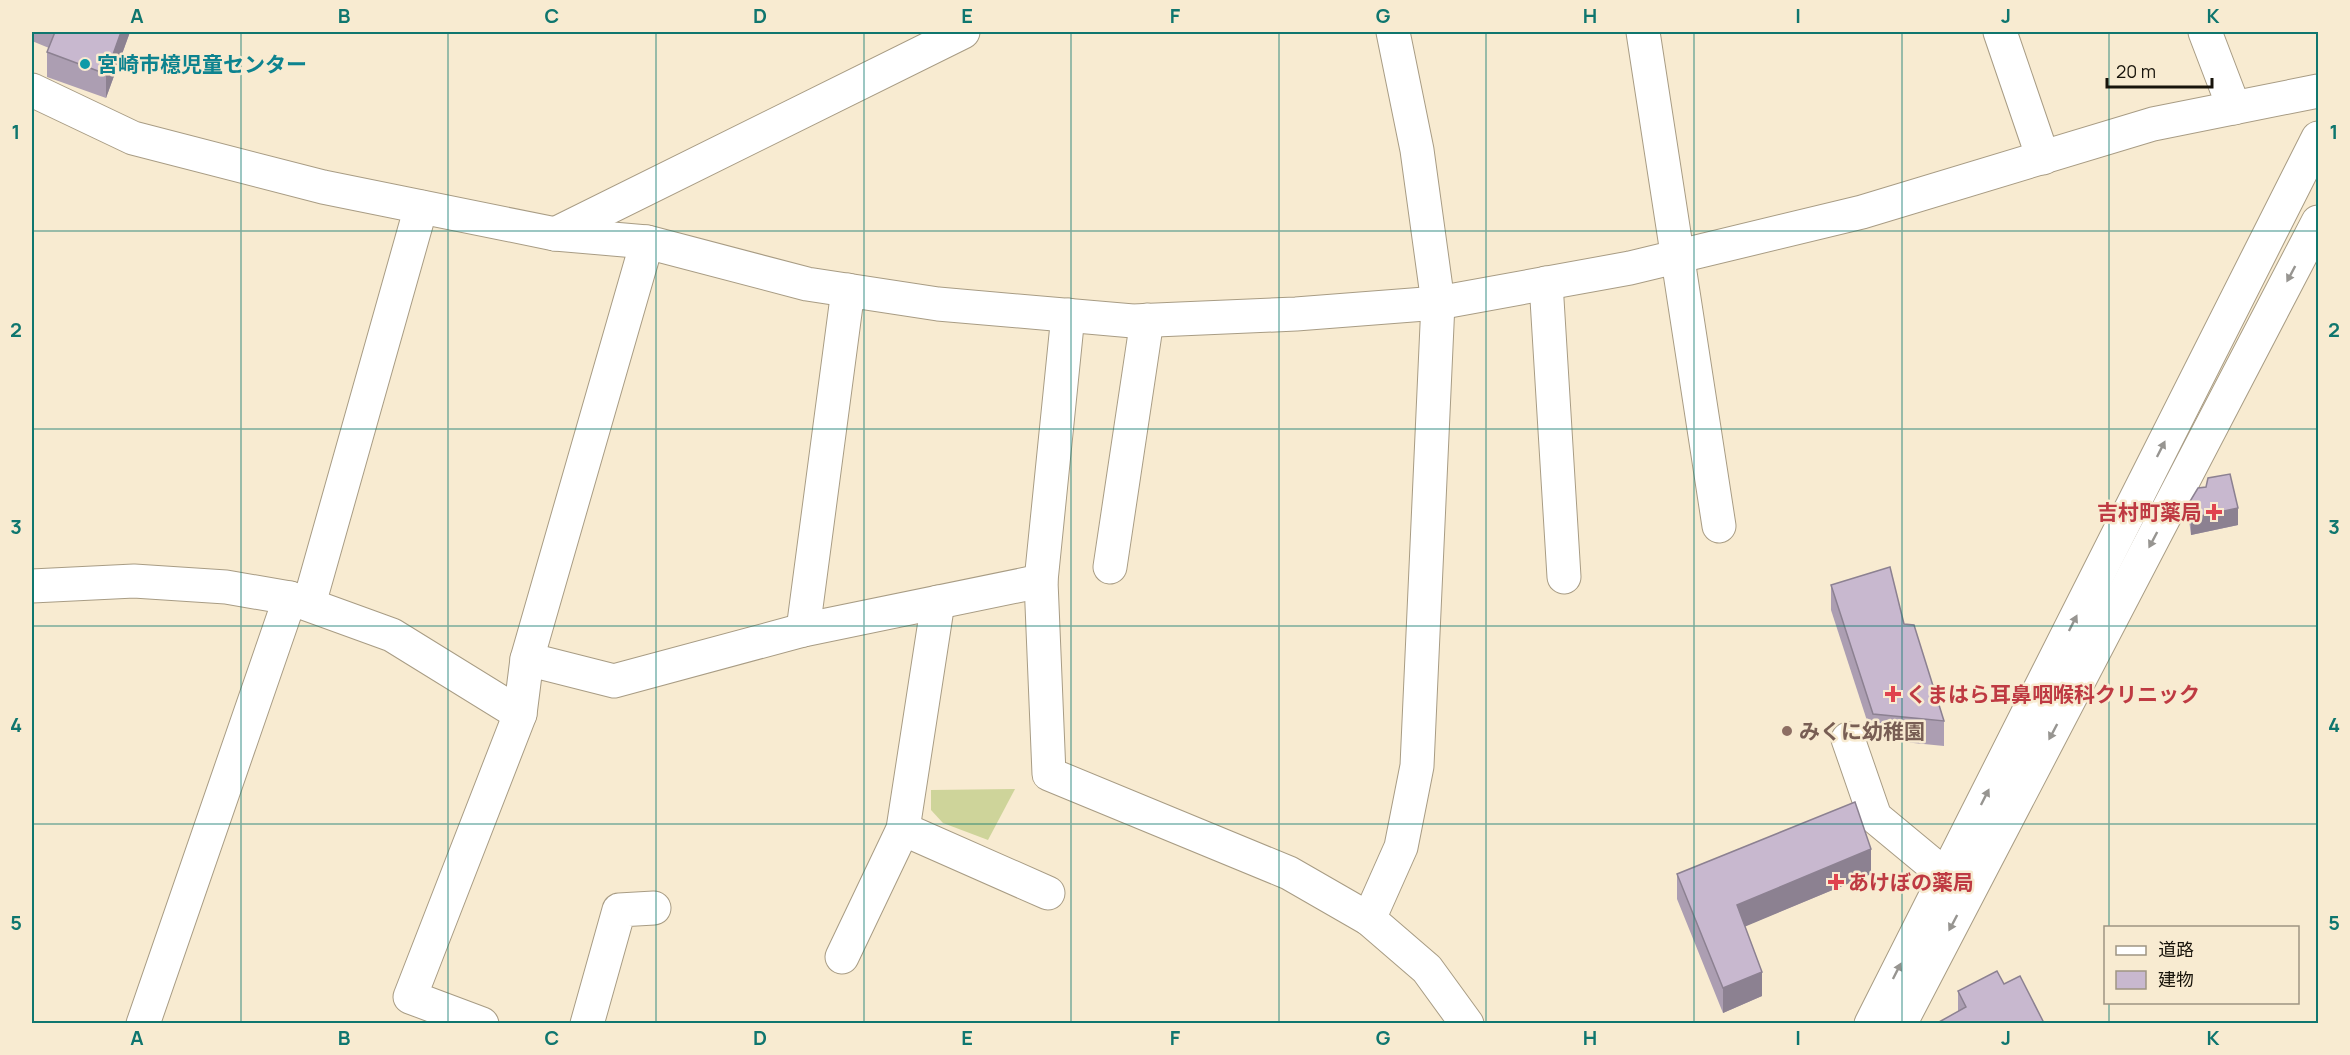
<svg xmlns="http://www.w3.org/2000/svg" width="2350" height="1055" font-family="Manrope,'Noto Sans JP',sans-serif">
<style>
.green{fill:#ced49a}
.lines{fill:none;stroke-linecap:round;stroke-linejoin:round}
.minor-casing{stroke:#a89c84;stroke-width:35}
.minor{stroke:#fff;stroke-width:33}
.wall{fill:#ac9eb2}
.shaded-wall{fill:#8c8191}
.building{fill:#c8b8cf;stroke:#8c8191;stroke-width:1.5}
.oneway{fill:#979591}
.grid{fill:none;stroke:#0f766e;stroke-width:1.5;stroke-opacity:0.55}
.culture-dot{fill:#0f9aa8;stroke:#f8ebd1;stroke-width:2}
.health-dot{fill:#e0444e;stroke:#f8ebd1;stroke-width:2}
.education-dot{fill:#8d6e63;stroke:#f8ebd1;stroke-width:2}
.labels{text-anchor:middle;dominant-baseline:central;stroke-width:5;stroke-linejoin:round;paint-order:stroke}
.culture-label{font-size:21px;font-weight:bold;fill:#0d838f;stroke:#f8ebd1;text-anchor:start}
.health-label{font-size:21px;font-weight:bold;fill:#be3a42;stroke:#f8ebd1;text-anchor:start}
.education-label{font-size:21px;font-weight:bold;fill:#785e54;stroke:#f8ebd1;text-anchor:start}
.neatline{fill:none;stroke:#0f766e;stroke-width:2}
.grid-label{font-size:20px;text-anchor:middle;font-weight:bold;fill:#0f766e}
</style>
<rect width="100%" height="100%" fill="#f8ebd1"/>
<polygon class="green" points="1015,789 988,840 943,823 931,810 931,790"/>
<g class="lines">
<g class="minor-casing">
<g id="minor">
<polyline points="1393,32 1417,150 1438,303 1417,766 1401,847 1369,919 1427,969 1467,1024"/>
<polyline points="1643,32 1719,526"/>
<polyline points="2000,32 2043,158"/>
<polyline points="2205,32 2234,108"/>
<polyline points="32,90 133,138 323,187 555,234 647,242 807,284 938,304 1133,321 1296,314 1438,303 1630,268 1862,212 2153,124 2318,91"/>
<polyline points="555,234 963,32"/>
<polyline points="1546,283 1564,577"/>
<polyline points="1068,315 1041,581 1049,774 1289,873 1369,919"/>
<polyline points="1110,567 1147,320"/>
<polyline points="32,586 134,581 226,587 290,598 392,635 520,714"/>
<polyline points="309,604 421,207"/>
<polyline points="803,630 848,290"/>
<polyline points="527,659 614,681 803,630 1041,581"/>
<polyline points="1848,739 1875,817 1945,875"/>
<polyline points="903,829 1048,893"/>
<polyline points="842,957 903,829 938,602"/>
<polyline points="143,1024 290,598"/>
<polyline points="482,1024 410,997 520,714 527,659 647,242"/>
<polyline points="587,1024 619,910 654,908"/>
<polyline points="1871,1024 2318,138"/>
<polyline points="1900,1024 2318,222"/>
</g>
</g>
<use href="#minor" class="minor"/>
</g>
<g class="wall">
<polygon points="32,32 130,32 106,98 47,77 47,52 49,48 32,41"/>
<polygon points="2189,503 2238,525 2191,535 2189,520"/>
<polygon points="1831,585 1944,721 1944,746 1873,739 1831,610"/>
<polygon points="1677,874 1871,874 1745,926 1762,996 1723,1013 1677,899"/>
<polygon points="2004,984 2044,1023 1939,1023 1939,1022 1958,1012 1958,991"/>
</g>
<g class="shaded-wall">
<polygon points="121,32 130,32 106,98 106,74"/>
<polygon points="2238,508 2238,525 2191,535 2191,518"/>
<polygon points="1871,849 1871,874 1737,930 1737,905"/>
<polygon points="1762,972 1762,996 1723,1013 1723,988"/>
</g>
<g class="building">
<polygon points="55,32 121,32 106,74 47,52"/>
<polygon points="2230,474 2238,508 2191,518 2189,503 2198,488 2206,487 2208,478"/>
<polygon points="1890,567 1904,624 1914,625 1944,721 1873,714 1831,585"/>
<polygon points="1855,802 1871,849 1737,905 1762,972 1723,988 1677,874"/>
<polygon points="1997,971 2004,984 2020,976 2044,1023 1940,1023 1939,1022 1966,1007 1958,991"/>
</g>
<defs><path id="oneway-solid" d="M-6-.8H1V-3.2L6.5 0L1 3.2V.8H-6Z" transform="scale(1.5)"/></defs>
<g class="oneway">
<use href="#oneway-solid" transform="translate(2291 274) rotate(118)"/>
<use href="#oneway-solid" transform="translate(2161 449) rotate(-63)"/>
<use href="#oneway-solid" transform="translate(2153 540) rotate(118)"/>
<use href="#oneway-solid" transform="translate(2073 623) rotate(-63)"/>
<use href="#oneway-solid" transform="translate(2053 732) rotate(118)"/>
<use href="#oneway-solid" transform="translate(1985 797) rotate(-63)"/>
<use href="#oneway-solid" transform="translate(1953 923) rotate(118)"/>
<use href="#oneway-solid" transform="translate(1897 971) rotate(-63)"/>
</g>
<path class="grid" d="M241 32V1024M448 32V1024M656 32V1024M864 32V1024M1071 32V1024M1279 32V1024M1486 32V1024M1694 32V1024M1902 32V1024M2109 32V928M32 231H2318M32 429H2318M32 626H2318M32 824H2318M2109 1002V1024"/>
<circle class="culture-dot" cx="85" cy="64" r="6"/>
<g class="health-dot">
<path d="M2211 503h6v6h6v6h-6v6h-6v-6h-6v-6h6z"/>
<path d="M1890 685h6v6h6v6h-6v6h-6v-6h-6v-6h6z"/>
<path d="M1833 873h6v6h6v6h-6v6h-6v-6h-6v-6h6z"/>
</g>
<circle class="education-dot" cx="1787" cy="731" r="6"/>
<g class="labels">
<g class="culture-label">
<text x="97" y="64">宮崎市檍児童センター</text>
</g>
<g class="health-label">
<text x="2202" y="512" text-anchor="end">吉村町薬局</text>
<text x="1906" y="694">くまはら耳鼻咽喉科クリニック</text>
<text x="1848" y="882">あけぼの薬局</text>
</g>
<g class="education-label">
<text x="1799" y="731">みくに幼稚園</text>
</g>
</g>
<rect width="2350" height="1055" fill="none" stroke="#f8ebd1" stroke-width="66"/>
<rect x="2104" y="926" width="195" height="78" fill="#f8ebd1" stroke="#9e9582" stroke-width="1.5"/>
<rect x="2116" y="946" width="30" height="9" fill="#ffffff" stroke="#9e9582" stroke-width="1.5"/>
<text x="2158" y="956" font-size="18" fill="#18140b">道路</text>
<rect x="2116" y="971" width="30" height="18" fill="#c8b8cf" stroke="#9e9582" stroke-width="1.5"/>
<text x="2158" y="986" font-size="18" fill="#18140b">建物</text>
<path d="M2107 78v9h105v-9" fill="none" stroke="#18140b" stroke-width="3"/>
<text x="2116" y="78" font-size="18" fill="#18140b" stroke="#f8ebd1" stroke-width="4.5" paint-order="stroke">20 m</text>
<rect x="33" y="33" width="2284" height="989" class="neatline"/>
<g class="grid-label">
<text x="137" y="23">A</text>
<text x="344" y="23">B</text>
<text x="552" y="23">C</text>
<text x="760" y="23">D</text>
<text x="967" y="23">E</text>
<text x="1175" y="23">F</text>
<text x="1383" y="23">G</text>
<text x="1590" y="23">H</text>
<text x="1798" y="23">I</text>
<text x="2006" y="23">J</text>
<text x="2213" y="23">K</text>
<text x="16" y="139">1</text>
<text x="2334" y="139">1</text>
<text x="16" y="337">2</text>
<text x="2334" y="337">2</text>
<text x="16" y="534">3</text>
<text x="2334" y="534">3</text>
<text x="16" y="732">4</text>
<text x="2334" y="732">4</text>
<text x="16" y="930">5</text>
<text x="2334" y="930">5</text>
<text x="137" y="1045">A</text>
<text x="344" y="1045">B</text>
<text x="552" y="1045">C</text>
<text x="760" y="1045">D</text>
<text x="967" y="1045">E</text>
<text x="1175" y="1045">F</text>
<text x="1383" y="1045">G</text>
<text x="1590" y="1045">H</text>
<text x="1798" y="1045">I</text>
<text x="2006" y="1045">J</text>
<text x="2213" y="1045">K</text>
</g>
</svg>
